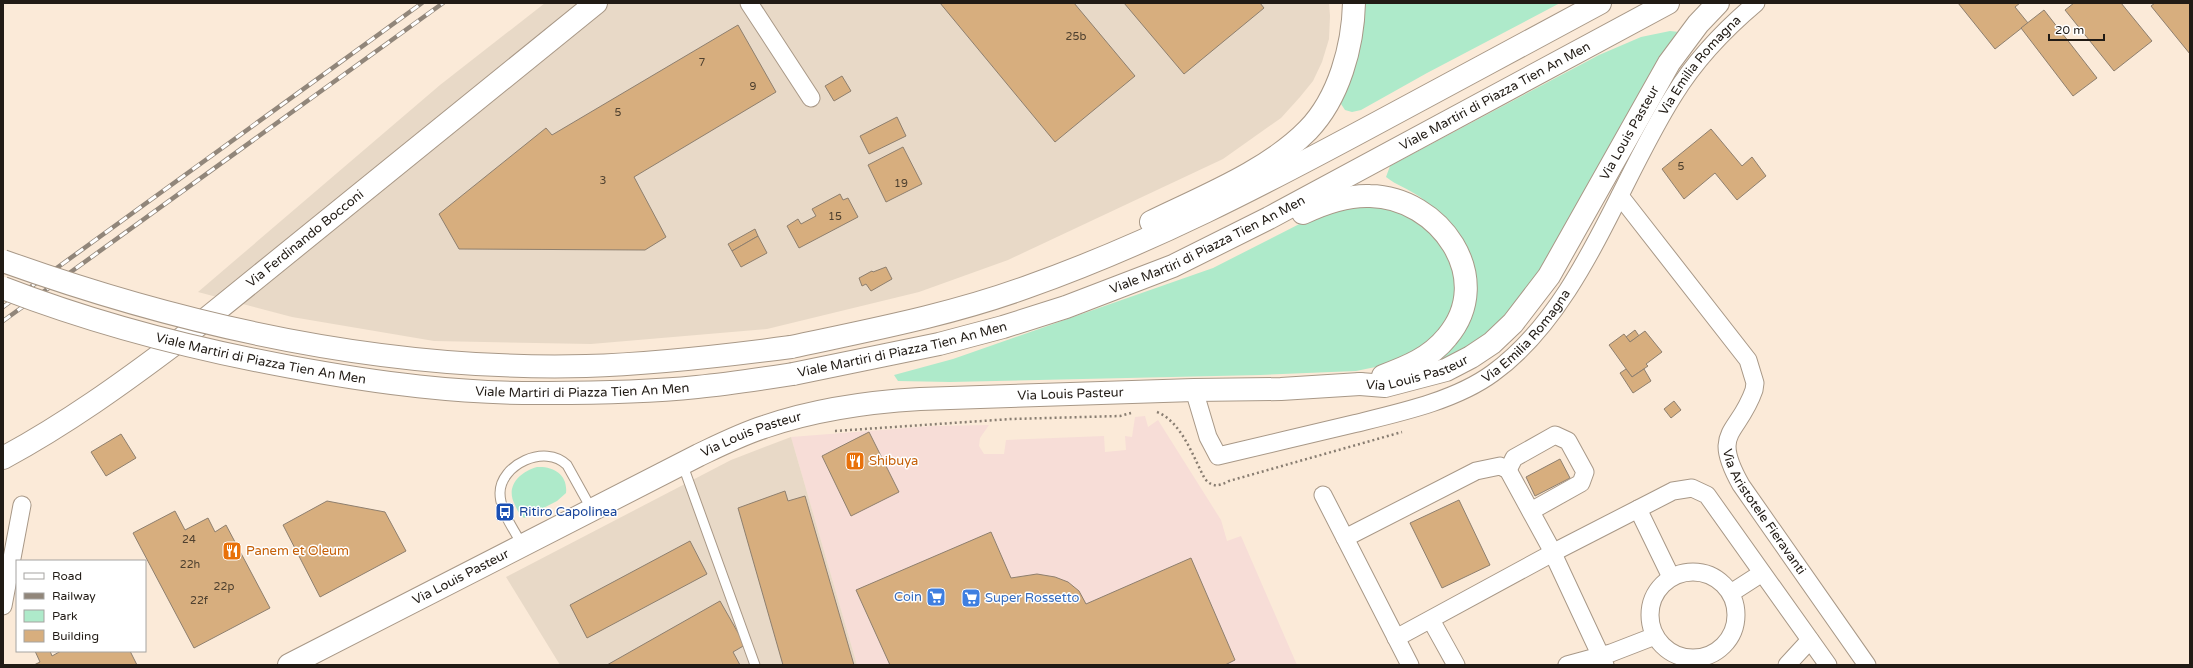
<svg xmlns="http://www.w3.org/2000/svg" width="2193" height="668" font-family="'Varela Round',sans-serif">
<style>
.commercial{fill:#f7ddd7}
.industrial{fill:#e8d9c7}
.green{fill:#aeeaca}
.building{fill:#d7ae7e;stroke:#8e7f6e}
.lines{fill:none;stroke-linecap:round;stroke-linejoin:round}
.service-casing{stroke:#a89887;stroke-width:11}
.minor-casing{stroke:#a89887;stroke-width:19}
.primary-casing{stroke:#a89887;stroke-width:24}
.trunk-casing{stroke:#a89887;stroke-width:24}
.path{stroke:#887d71;stroke-width:2.5;stroke-dasharray:2 3;stroke-linecap:butt}
.service{stroke:#fff;stroke-width:9}
.minor{stroke:#fff;stroke-width:17}
.primary{stroke:#fff;stroke-width:22}
.trunk{stroke:#fff;stroke-width:22}
.rail-casing{stroke:#91867a;stroke-width:4.5}
.rail{stroke:#fff;stroke-width:3;stroke-dasharray:9;stroke-linecap:butt}
.trunk-bridge-casing{stroke:#a89887;stroke-width:24;stroke-linecap:butt}
.trunk-bridge{stroke:#fff;stroke-width:22}
.labels{text-anchor:middle;dominant-baseline:central;stroke-width:3;stroke-linejoin:round;paint-order:stroke}
.number-label{font-size:11px;fill:#4e402f}
.street-label{font-size:13px;fill:#211b15;stroke:#fff}
.food-label{font-size:13px;fill:#c56008;stroke:#fff;text-anchor:start}
.transit-label{font-size:13px;fill:#164399;stroke:#fff;text-anchor:start}
.shop-label{font-size:13px;fill:#366cbe;stroke:#fff;text-anchor:end}
</style>
<rect width="100%" height="100%" fill="#fbead8"/>
<polygon class="commercial" points="1145,416 1148,427 1158,420 1221,520 1227,541 1241,536 1297,665 857,665 791,437 932,426 989,425 980,438 979,446 984,454 1004,454 1006,440 1104,436 1105,452 1126,450 1125,436 1132,437 1135,417"/>
<g class="industrial">
<polygon points="545,3 1329,3 1330,16 1329,39 1322,62 1313,81 1300,97 1281,118 1223,159 1008,260 919,292 767,329 591,344 434,341 292,317 198,292 440,85"/>
<polygon points="791,437 857,665 560,665 506,577 731,460"/>
</g>
<g class="green">
<polygon points="1363,3 1560,3 1427,73 1361,110 1352,112 1345,110 1341,104"/>
<path d="M1670 31 1679 32C1654 73 1629 113 1605 154 1571 213 1544 280 1495 328 1479 342 1460 351 1441 361L1440 359C1451 335 1466 311 1474 287 1483 258 1441 213 1420 197 1409 189 1396 185 1386 177L1390 166 1599 55 1641 37Z"/>
<polygon points="1355,202 1400,210 1431,230 1453,261 1456,297 1446,322 1425,348 1395,363 1356,371 1260,375 950,382 898,381 894,375 953,359 1213,268 1317,215"/>
<path d="M537 467C554 466 568 475 566 493L557 501 524 518C520 515 517 510 515 505 505 487 519 472 537 467Z"/>
</g>
<g class="building">
<polygon points="940,3 1074,3 1135,76 1055,142"/>
<polygon points="1124,3 1260,3 1264,8 1184,74"/>
<polygon points="1958,3 2020,3 2015,7 2028,23 1995,49"/>
<polygon points="2121,3 2152,41 2114,71 2065,10 2074,3"/>
<polygon points="2155,3 2190,3 2190,54 2151,6"/>
<polygon points="2044,10 2097,78 2073,96 2021,28"/>
<polygon points="738,25 776,92 634,177 666,237 645,250 459,249 439,214 546,128 552,135"/>
<polygon points="842,76 851,91 834,101 825,86"/>
<polygon points="897,117 906,136 869,154 860,136"/>
<polygon points="1711,129 1742,166 1752,157 1766,176 1737,200 1715,173 1684,199 1662,169"/>
<polygon points="903,147 922,184 886,202 868,165"/>
<polygon points="840,194 843,200 848,198 858,217 799,248 787,226 798,219 801,224 816,216 812,209"/>
<polygon points="755,229 758,236 732,251 728,244"/>
<polygon points="758,236 767,253 741,267 732,251"/>
<polygon points="886,267 892,279 871,291 866,284 862,286 859,278 872,271 873,272"/>
<polygon points="1635,330 1639,336 1630,342 1626,337"/>
<polygon points="1645,331 1662,352 1646,364 1648,366 1632,377 1609,345 1624,334 1630,342"/>
<polygon points="1626,369 1632,377 1644,369 1651,381 1633,393 1620,373"/>
<polygon points="1674,401 1681,410 1671,418 1664,409"/>
<polygon points="869,432 899,492 851,516 822,456"/>
<polygon points="121,434 136,458 106,476 91,452"/>
<polygon points="1560,459 1570,478 1535,496 1526,477"/>
<polygon points="785,491 788,501 805,496 854,665 783,665 738,508"/>
<polygon points="1459,500 1490,565 1442,588 1410,523"/>
<polygon points="327,501 385,512 406,551 320,597 283,525"/>
<polygon points="175,511 185,530 208,518 215,532 226,525 270,608 194,648 133,533"/>
<polygon points="991,532 1011,578 1037,574 1055,577 1068,582 1079,591 1086,604 1191,558 1235,660 1225,665 890,665 856,590"/>
<polygon points="690,541 707,574 587,638 570,605"/>
<polygon points="720,601 745,645 733,652 740,665 607,665"/>
<polygon points="35,651 50,651 52,656 61,651 130,651 137,665 34,665 40,662"/>
</g>
<g class="lines">
<g class="service-casing">
<g id="service">
<polyline points="682,463 755,665"/>
<path d="M523 546C514 530 500 511 500 493 500 465 545 443 567 465L592 510"/>
</g>
</g>
<g class="minor-casing">
<g id="minor">
<polyline points="749,3 811,98"/>
<path id="s1" d="M1620 196 1748 360 1755 383 1754 390C1738 436 1710 430 1741 485L1867 665"/>
<path id="s2" d="M1194 390 1208 437 1218 456C1263 445 1308 435 1353 424 1398 413 1455 401 1493 373 1580 310 1618 183 1674 95 1696 59 1724 30 1756 3"/>
<polyline points="1508,470 1514,458 1555,435 1568,441 1585,472 1581,483 1531,511"/>
<polyline points="1323,495 1410,665"/>
<polyline points="1638,509 1673,491 1692,488 1707,495 1828,665"/>
<polyline points="1345,538 1476,471 1500,466 1508,470 1549,545 1605,665"/>
<circle cx="1693" cy="615" r="43"/>
<polyline points="1731,593 1762,573"/>
<polyline points="3,606 22,505"/>
<polyline points="1431,620 1456,665"/>
<polyline points="1396,638 1560,549 1638,509 1671,577"/>
<polyline points="1567,665 1611,653 1655,636"/>
<polyline points="1787,665 1810,640"/>
</g>
</g>
<g class="primary-casing">
<g id="primary">
<path id="s3" d="M3 458C66 424 123 383 180 340L596 3"/>
<path id="s4" d="M289 665 699 455C720 445 742 434 764 427 813 410 868 402 920 399L1194 390 1281 389 1360 384"/>
</g>
</g>
<g class="trunk-casing">
<g id="trunk">
<path d="M1303 213C1324 203 1346 195 1370 196 1439 197 1497 278 1447 337 1430 358 1407 367 1383 376"/>
<path d="M1151 222C1202 197 1268 171 1308 130 1339 98 1353 46 1354 3"/>
<path d="M791 347C870 330 950 315 1027 287 1151 243 1262 185 1377 123 1451 83 1526 43 1600 3"/>
<path id="s5" d="M793 374 939 344 1003 327 1066 307 1173 266 1269 218 1668 3"/>
<path id="s6" d="M1360 384 1385 386 1446 370 1471 357 1492 343 1513 323 1549 276 1669 63 1698 24 1718 3"/>
</g>
</g>
<g class="path">
<path d="M1157 412C1182 422 1193 457 1205 479 1213 488 1219 486 1229 481L1402 432"/>
<polyline points="835,431 1011,419 1120,416 1131,413"/>
</g>
<use href="#service" class="service"/>
<use href="#minor" class="minor"/>
<use href="#primary" class="primary"/>
<use href="#trunk" class="trunk"/>
<g class="rail-casing">
<g id="rail">
<polyline points="3,307 422,3"/>
<polyline points="3,321 443,3"/>
</g>
</g>
<use href="#rail" class="rail"/>
<g class="trunk-bridge-casing">
<g id="trunk-bridge">
<path d="M3 261C190 328 387 371 586 366 655 364 723 356 791 347"/>
<path id="s7" d="M3 288C96 324 193 349 291 367 377 383 460 394 548 393 597 393 648 392 697 387 729 384 761 379 793 374"/>
</g>
</g>
<use href="#trunk-bridge" class="trunk-bridge"/>
</g>
<defs>
<g id="restaurant-square" transform="scale(1)"><rect x="-9" y="-9" width="18" height="18" rx="4" fill="#e8710a" stroke="#fff"/><path d="M-5-6h1v4h1v-4h1v4h1v-4h1v5L-1.5 .5V6h-2V.5L-5-1ZM5-6V6H3V1.5H1.5Q1.5-4 5-6Z" fill="#fff"/></g>
<g id="bus-square" transform="scale(1)"><rect x="-9" y="-9" width="18" height="18" rx="4" fill="#1a4fb4" stroke="#fff"/><path d="M-5-6H5V4H4V6H2V4H-2V6H-4V4H-5ZM-3.5-4V0h7V-4ZM-3.5 1.2v1.5H-2V1.2ZM2 1.2v1.5H3.5V1.2Z" fill="#fff"/></g>
<g id="supermarket-square" transform="scale(1)"><rect x="-9" y="-9" width="18" height="18" rx="4" fill="#3f7fe0" stroke="#fff"/><path d="M-6-5.5h2.5l.6 2H6L4.5 2H-2.5L-4.4-4H-6ZM-1.5 3.2a1.3 1.3 0 1 0 .1 0ZM3 3.2a1.3 1.3 0 1 0 .1 0Z" fill="#fff"/></g>
</defs>
<g fill-rule="evenodd">
<use href="#restaurant-square" x="855" y="461"/>
<use href="#bus-square" x="505" y="512"/>
<use href="#restaurant-square" x="232" y="551"/>
<use href="#supermarket-square" x="936" y="597"/>
<use href="#supermarket-square" x="971" y="598"/>
</g>
<g class="labels">
<g class="number-label">
<text x="1076" y="36">25b</text>
<text x="702" y="62">7</text>
<text x="753" y="86">9</text>
<text x="618" y="112">5</text>
<text x="1681" y="166">5</text>
<text x="603" y="180">3</text>
<text x="901" y="183">19</text>
<text x="835" y="216">15</text>
<text x="189" y="539">24</text>
<text x="190" y="564">22h</text>
<text x="224" y="586">22p</text>
<text x="199" y="600">22f</text>
</g>
<g class="street-label">
<text stroke="none"><textPath href="#s2" startOffset="733">Via Emilia Romagna</textPath></text>
<text stroke="none"><textPath href="#s5" startOffset="760">Viale Martiri di Piazza Tien An Men</textPath></text>
<text stroke="none"><textPath href="#s6" startOffset="394">Via Louis Pasteur</textPath></text>
<text stroke="none"><textPath href="#s3" startOffset="374">Via Ferdinando Bocconi</textPath></text>
<text stroke="none"><textPath href="#s5" startOffset="436">Viale Martiri di Piazza Tien An Men</textPath></text>
<text stroke="none"><textPath href="#s2" startOffset="409">Via Emilia Romagna</textPath></text>
<text stroke="none"><textPath href="#s5" startOffset="112">Viale Martiri di Piazza Tien An Men</textPath></text>
<text stroke="none"><textPath href="#s7" startOffset="268">Viale Martiri di Piazza Tien An Men</textPath></text>
<text stroke="none"><textPath href="#s6" startOffset="59">Via Louis Pasteur</textPath></text>
<text stroke="none"><textPath href="#s7" startOffset="592">Viale Martiri di Piazza Tien An Men</textPath></text>
<text stroke="none"><textPath href="#s4" startOffset="841">Via Louis Pasteur</textPath></text>
<text stroke="none"><textPath href="#s4" startOffset="517">Via Louis Pasteur</textPath></text>
<text stroke="none"><textPath href="#s1" startOffset="378">Via Aristotele Fieravanti</textPath></text>
<text stroke="none"><textPath href="#s4" startOffset="193">Via Louis Pasteur</textPath></text>
</g>
<g class="food-label">
<text x="869" y="461">Shibuya</text>
<text x="246" y="551">Panem et Oleum</text>
</g>
<g class="transit-label">
<text x="519" y="512">Ritiro Capolinea</text>
</g>
<g class="shop-label">
<text x="922" y="597">Coin</text>
<text x="985" y="598" text-anchor="start">Super Rossetto</text>
</g>
</g>
<rect width="2193" height="668" fill="none" stroke="#211b15" stroke-width="8"/>
<rect x="16" y="560" width="130" height="92" fill="#ffffff" stroke="#a6a4a1"/>
<rect x="24" y="573" width="20" height="6" fill="#ffffff" stroke="#a6a4a1"/>
<text x="52" y="580" font-size="12" fill="#211b15">Road</text>
<rect x="24" y="593" width="20" height="6" fill="#91867a" stroke="#a6a4a1"/>
<text x="52" y="600" font-size="12" fill="#211b15">Railway</text>
<rect x="24" y="610" width="20" height="12" fill="#aeeaca" stroke="#a6a4a1"/>
<text x="52" y="620" font-size="12" fill="#211b15">Park</text>
<rect x="24" y="630" width="20" height="12" fill="#d7ae7e" stroke="#a6a4a1"/>
<text x="52" y="640" font-size="12" fill="#211b15">Building</text>
<path d="M2049 34v6h55v-6" fill="none" stroke="#211b15" stroke-width="2"/>
<text x="2055" y="34" font-size="12" fill="#211b15" stroke="#ffffff" stroke-width="3" paint-order="stroke">20 m</text>
</svg>
